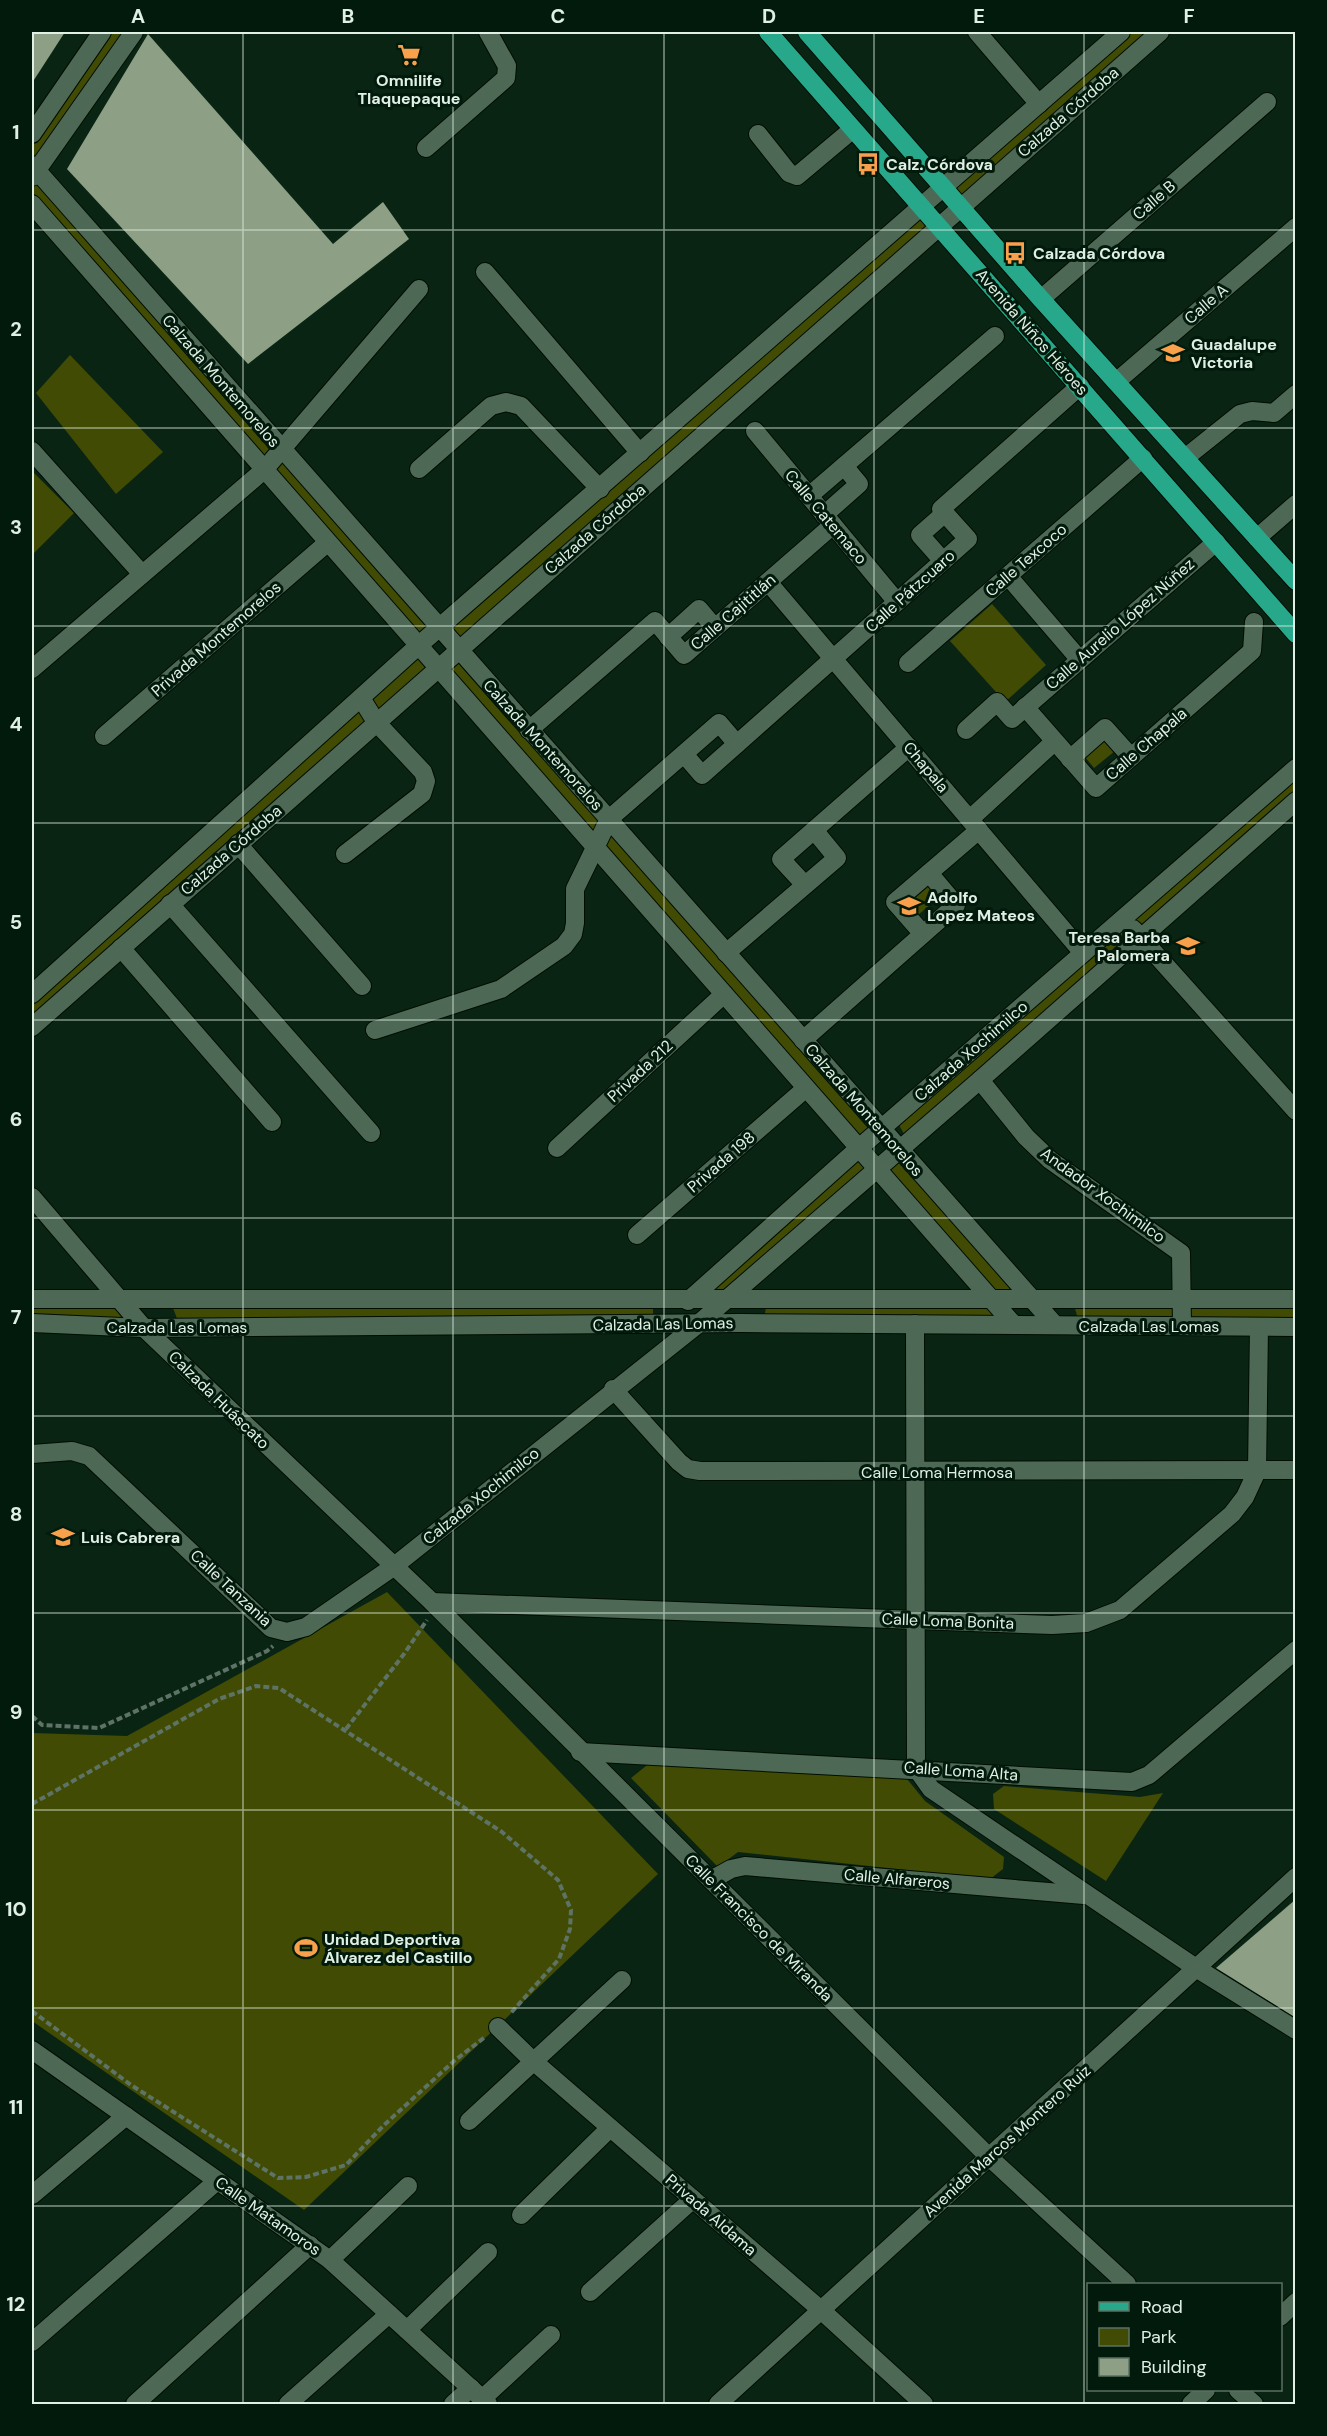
<svg xmlns="http://www.w3.org/2000/svg" width="1327" height="2436" font-family="'DM Sans',sans-serif">
<style>
.green{fill:#424b03}
.building{fill:#8d9f84}
.lines{fill:none;stroke-linecap:round;stroke-linejoin:round}
.minor-casing{stroke:#000d02;stroke-width:20}
.major-casing{stroke:#000d02;stroke-width:20}
.path{stroke:#5d7365;stroke-width:4;stroke-dasharray:6 3;stroke-linecap:butt}
.minor{stroke:#4d6956;stroke-width:18}
.major{stroke:#27a88a;stroke-width:18}
.grid{fill:none;stroke:#e1f0e5;stroke-width:1.5;stroke-opacity:0.55}
.labels{text-anchor:middle;dominant-baseline:central;stroke-width:6;stroke-linejoin:round;paint-order:stroke}
.poi-label{font-size:16px;font-weight:bold;fill:#e1f0e5;stroke:#021a0b;text-anchor:start}
.street-label{font-size:16px;fill:#e1f0e5;stroke:#021a0b}
.neatline{fill:none;stroke:#e1f0e5;stroke-width:2}
.grid-label{font-size:20px;text-anchor:middle;font-weight:bold;fill:#e1f0e5}
</style>
<rect width="100%" height="100%" fill="#0a2414"/>
<g class="green">
<polygon points="105,32 131,32 39,167 32,162 32,135"/>
<polygon points="1125,32 1153,32 961,200 944,189"/>
<polygon points="42,177 439,628 927,212 935,229 458,649 439,629 418,646 437,668 32,1022 32,1000 418,646 32,195 32,183"/>
<polygon points="70,355 163,452 116,494 36,393"/>
<polygon points="32,471 74,513 32,555"/>
<polygon points="992,604 1046,665 1005,702 950,641"/>
<polygon points="460,660 873,1126 859,1139 446,673"/>
<polygon points="1105,739 1115,751 1094,768 1085,757"/>
<polygon points="1295,777 1295,801 908,1141 899,1125"/>
<polygon points="929,886 939,897 918,915 908,904"/>
<polygon points="903,1154 1017,1291 994,1291 881,1165"/>
<polygon points="858,1159 866,1169 730,1298 713,1291"/>
<polygon points="991,1298 1009,1318 764,1317 767,1304"/>
<polygon points="119,1299 138,1321 32,1322 32,1301"/>
<polygon points="1183,1299 1182,1326 1078,1319 1074,1305"/>
<polygon points="1295,1302 1295,1324 1190,1326 1188,1305"/>
<polygon points="653,1306 653,1319 178,1321 173,1308"/>
<polygon points="387,1592 658,1874 304,2210 32,2021 32,1733 127,1736"/>
<polygon points="651,1762 907,1779 925,1801 1004,1857 1003,1869 990,1879 738,1852 718,1867 631,1778"/>
<polygon points="1004,1786 1140,1797 1163,1793 1106,1881 994,1809 993,1794"/>
</g>
<g class="building">
<polygon points="32,32 65,32 32,83"/>
<polygon points="148,34 333,244 383,202 409,239 248,364 67,169"/>
<polygon points="1296,1899 1296,2018 1216,1968"/>
</g>
<g class="lines">
<g class="minor-casing">
<g id="minor">
<polyline points="977,32 1039,104"/>
<polyline points="32,134 102,32"/>
<polyline points="758,134 789,173 797,176 853,129"/>
<polyline points="426,148 506,78 507,66 488,32"/>
<polyline points="32,165 1055,1325"/>
<polyline points="32,177 134,32"/>
<polyline points="32,204 1014,1325"/>
<polyline points="485,272 640,453"/>
<polyline points="1041,299 1267,102"/>
<polyline points="1116,382 1296,227"/>
<polyline points="755,431 897,602"/>
<polyline points="32,451 142,574"/>
<polyline points="1185,458 1240,414 1252,411 1274,413 1296,394"/>
<polyline points="419,469 491,406 506,402 521,406 600,489"/>
<polyline points="809,496 995,336"/>
<polyline points="824,515 859,484 844,466"/>
<polyline points="1257,538 1296,504"/>
<polyline points="943,561 920,535 945,513"/>
<polyline points="1008,576 1080,660"/>
<polyline points="768,582 1083,953"/>
<polyline points="668,637 699,609 715,628"/>
<polyline points="908,663 1143,458"/>
<polyline points="32,669 264,470 419,289"/>
<polyline points="1025,707 1096,788 1252,651 1254,622"/>
<polyline points="529,730 655,621 684,655 833,525"/>
<polyline points="966,730 997,702 1012,719 1216,542"/>
<polyline points="104,736 327,543"/>
<polyline points="684,754 702,775 968,539 941,509 1080,386"/>
<polyline points="1070,759 1105,728 1131,757"/>
<polyline points="970,819 1054,742"/>
<polyline points="238,844 362,986"/>
<polyline points="345,854 422,794 426,781 423,772 376,722 361,698"/>
<polyline points="805,885 781,859 909,747"/>
<polyline points="170,904 371,1133"/>
<polyline points="1133,929 1296,1111"/>
<polyline points="923,934 895,902 979,830"/>
<polyline points="121,948 272,1122"/>
<polyline points="726,953 837,858 814,830"/>
<polyline points="32,994 418,646 1121,32"/>
<polyline points="32,1027 1160,32"/>
<polyline points="375,1030 501,989 564,946 573,934 575,923 575,889 609,819 719,723 737,744"/>
<polyline points="803,1040 956,905 929,873"/>
<polyline points="980,1080 1026,1137 1050,1160 1181,1253 1182,1326"/>
<polyline points="557,1148 724,994"/>
<polyline points="32,1197 144,1328 432,1602 990,2158 1127,2284"/>
<polyline points="637,1235 805,1089"/>
<polyline points="32,1299 1296,1299"/>
<polyline points="688,1301 859,1148 1296,768"/>
<polyline points="32,1323 144,1328 740,1323 1296,1327"/>
<polyline points="915,1324 916,1768 931,1789 1196,1968 1296,2030"/>
<polyline points="613,1389 679,1462 688,1469 700,1471 1296,1470"/>
<polyline points="32,1454 72,1451 89,1456 271,1628 287,1632 306,1627 393,1567 697,1325 980,1080 1296,801"/>
<polyline points="432,1602 1052,1625 1086,1623 1120,1610 1232,1514 1245,1497 1257,1471 1259,1327"/>
<polyline points="580,1752 1132,1782 1149,1775 1296,1650"/>
<polyline points="711,1880 731,1869 745,1866 1084,1895"/>
<polyline points="498,2027 532,2060 821,2310 924,2404"/>
<polyline points="32,2050 330,2260 488,2404"/>
<polyline points="469,2121 622,1980"/>
<polyline points="32,2195 126,2116"/>
<polyline points="521,2215 610,2128"/>
<polyline points="330,2260 408,2186"/>
<polyline points="590,2292 693,2199"/>
<polyline points="1280,2317 1296,2302"/>
<polyline points="407,2330 488,2252"/>
<polyline points="32,2342 217,2181"/>
<polyline points="1238,2390 1254,2404"/>
<polyline points="482,2399 551,2335"/>
<polyline points="135,2404 310,2245"/>
<polyline points="288,2404 389,2314"/>
<polyline points="453,2404 471,2388"/>
<polyline points="718,2404 1296,1877"/>
<polyline points="1191,2404 1206,2390"/>
</g>
</g>
<g class="major-casing">
<g id="major">
<polyline points="768,32 1296,634"/>
<polyline points="807,32 1041,299 1296,581"/>
</g>
</g>
<g class="path">
<polyline points="32,1716 42,1725 99,1728 267,1651 273,1646"/>
<polyline points="346,1729 404,1654 427,1620"/>
<polyline points="32,1804 219,1699 256,1686 279,1688 502,1832 558,1880 571,1910 570,1929 559,1959 510,2014"/>
<polyline points="32,2011 131,2085 278,2178 306,2177 346,2165 383,2126 454,2061 485,2037"/>
</g>
<use href="#minor" class="minor"/>
<use href="#major" class="major"/>
</g>
<path class="grid" d="M243 32V2404M453 32V2404M664 32V2404M874 32V2404M1084 32V2404M32 230H1296M32 428H1296M32 626H1296M32 823H1296M32 1020H1296M32 1218H1296M32 1416H1296M32 1613H1296M32 1810H1296M32 2008H1296M32 2206H1296"/>
<defs>
<g id="supermarket-bare" transform="scale(1.8)"><path d="M-6-5.5h2.5l.6 2H6L4.5 2H-2.5L-4.4-4H-6ZM-1.5 3.2a1.3 1.3 0 1 0 .1 0ZM3 3.2a1.3 1.3 0 1 0 .1 0Z" fill="#f9a04c" stroke="#021a0b" stroke-width="2.5" paint-order="stroke"/></g>
<g id="bus-bare" transform="scale(1.8)"><path d="M-5-6H5V4H4V6H2V4H-2V6H-4V4H-5ZM-3.5-4V0h7V-4ZM-3.5 1.2v1.5H-2V1.2ZM2 1.2v1.5H3.5V1.2Z" fill="#f9a04c" stroke="#021a0b" stroke-width="2.5" paint-order="stroke"/></g>
<g id="school-bare" transform="scale(1.8)"><path d="M0-5L7-2L0 1L-7-2ZM-4 1L0 2.5L4 1V4Q0 6-4 4Z" fill="#f9a04c" stroke="#021a0b" stroke-width="2.5" paint-order="stroke"/></g>
<g id="stadium-bare" transform="scale(1.8)"><path d="M0-5a6.5 5 0 1 0 0 10a6.5 5 0 1 0 0-10ZM-3.5-1.8h7v3.6h-7Z" fill="#f9a04c" stroke="#021a0b" stroke-width="2.5" paint-order="stroke"/></g>
</defs>
<g fill-rule="evenodd">
<use href="#supermarket-bare" x="409" y="55"/>
<use href="#bus-bare" x="868" y="164"/>
<use href="#bus-bare" x="1015" y="253"/>
<use href="#school-bare" x="1173" y="353"/>
<use href="#school-bare" x="909" y="906"/>
<use href="#school-bare" x="1188" y="946"/>
<use href="#school-bare" x="63" y="1537"/>
<use href="#stadium-bare" x="306" y="1948"/>
</g>
<g class="labels">
<g class="poi-label">
<text x="409" y="80" text-anchor="middle">Omnilife<tspan x="409" dy="18">Tlaquepaque</tspan></text>
<text x="886" y="164">Calz. Córdova</text>
<text x="1033" y="253">Calzada Córdova</text>
<text x="1191" y="344">Guadalupe<tspan x="1191" dy="18">Victoria</tspan></text>
<text x="927" y="897">Adolfo<tspan x="927" dy="18">Lopez Mateos</tspan></text>
<text x="1170" y="937" text-anchor="end">Teresa Barba<tspan x="1170" dy="18">Palomera</tspan></text>
<text x="81" y="1537">Luis Cabrera</text>
<text x="324" y="1939">Unidad Deportiva<tspan x="324" dy="18">Álvarez del Castillo</tspan></text>
</g>
<g class="street-label">
<text transform="translate(1068 112) rotate(-41)">Calzada Córdoba</text>
<text transform="translate(1154 200) rotate(-41)">Calle B</text>
<text transform="translate(1206 304) rotate(-41)">Calle A</text>
<text transform="translate(1032 332) rotate(49)">Avenida Niños Héroes</text>
<text transform="translate(221 381) rotate(49)">Calzada Montemorelos</text>
<text transform="translate(826 517) rotate(50)">Calle Catemaco</text>
<text transform="translate(595 529) rotate(-41)">Calzada Córdoba</text>
<text transform="translate(1026 560) rotate(-41)">Calle Texcoco</text>
<text transform="translate(910 591) rotate(-42)">Calle Pátzcuaro</text>
<text transform="translate(733 612) rotate(-41)">Calle Cajititlán</text>
<text transform="translate(1120 624) rotate(-41)">Calle Aurelio López Núñez</text>
<text transform="translate(216 639) rotate(-41)">Privada Montemorelos</text>
<text transform="translate(1146 744) rotate(-41)">Calle Chapala</text>
<text transform="translate(543 745) rotate(48)">Calzada Montemorelos</text>
<text transform="translate(926 767) rotate(50)">Chapala</text>
<text transform="translate(231 850) rotate(-41)">Calzada Córdoba</text>
<text transform="translate(971 1051) rotate(-41)">Calzada Xochimilco</text>
<text transform="translate(640 1071) rotate(-43)">Privada 212</text>
<text transform="translate(864 1110) rotate(49)">Calzada Montemorelos</text>
<text transform="translate(721 1162) rotate(-41)">Privada 198</text>
<text transform="translate(1103 1195) rotate(36)">Andador Xochimilco</text>
<text transform="translate(663 1324) rotate(-1)">Calzada Las Lomas</text>
<text x="1149" y="1326">Calzada Las Lomas</text>
<text x="177" y="1327">Calzada Las Lomas</text>
<text transform="translate(219 1400) rotate(44)">Calzada Huáscato</text>
<text x="937" y="1472">Calle Loma Hermosa</text>
<text transform="translate(481 1496) rotate(-39)">Calzada Xochimilco</text>
<text transform="translate(231 1588) rotate(43)">Calle Tanzania</text>
<text transform="translate(948 1621) rotate(2)">Calle Loma Bonita</text>
<text transform="translate(961 1771) rotate(4)">Calle Loma Alta</text>
<text transform="translate(897 1879) rotate(5)">Calle Alfareros</text>
<text transform="translate(759 1928) rotate(45)">Calle Francisco de Miranda</text>
<text transform="translate(1007 2141) rotate(-42)">Avenida Marcos Montero Ruiz</text>
<text transform="translate(711 2215) rotate(41)">Privada Aldama</text>
<text transform="translate(268 2216) rotate(35)">Calle Matamoros</text>
</g>
</g>
<rect width="1327" height="2436" fill="none" stroke="#021a0b" stroke-width="66"/>
<rect x="1087" y="2283" width="195" height="108" fill="#021a0b" stroke="#5b7062" stroke-width="1.5"/>
<rect x="1099" y="2302" width="30" height="9" fill="#27a88a" stroke="#5b7062" stroke-width="1.5"/>
<text x="1141" y="2313" font-size="18" fill="#e1f0e5">Road</text>
<rect x="1099" y="2328" width="30" height="18" fill="#424b03" stroke="#5b7062" stroke-width="1.5"/>
<text x="1141" y="2343" font-size="18" fill="#e1f0e5">Park</text>
<rect x="1099" y="2358" width="30" height="18" fill="#8d9f84" stroke="#5b7062" stroke-width="1.5"/>
<text x="1141" y="2373" font-size="18" fill="#e1f0e5">Building</text>
<rect x="33" y="33" width="1261" height="2370" class="neatline"/>
<g class="grid-label">
<text x="138" y="23">A</text>
<text x="348" y="23">B</text>
<text x="558" y="23">C</text>
<text x="769" y="23">D</text>
<text x="979" y="23">E</text>
<text x="1189" y="23">F</text>
<text x="16" y="139">1</text>
<text x="16" y="336">2</text>
<text x="16" y="534">3</text>
<text x="16" y="731">4</text>
<text x="16" y="929">5</text>
<text x="16" y="1126">6</text>
<text x="16" y="1324">7</text>
<text x="16" y="1521">8</text>
<text x="16" y="1719">9</text>
<text x="16" y="1916">10</text>
<text x="16" y="2114">11</text>
<text x="16" y="2311">12</text>
</g>
</svg>
